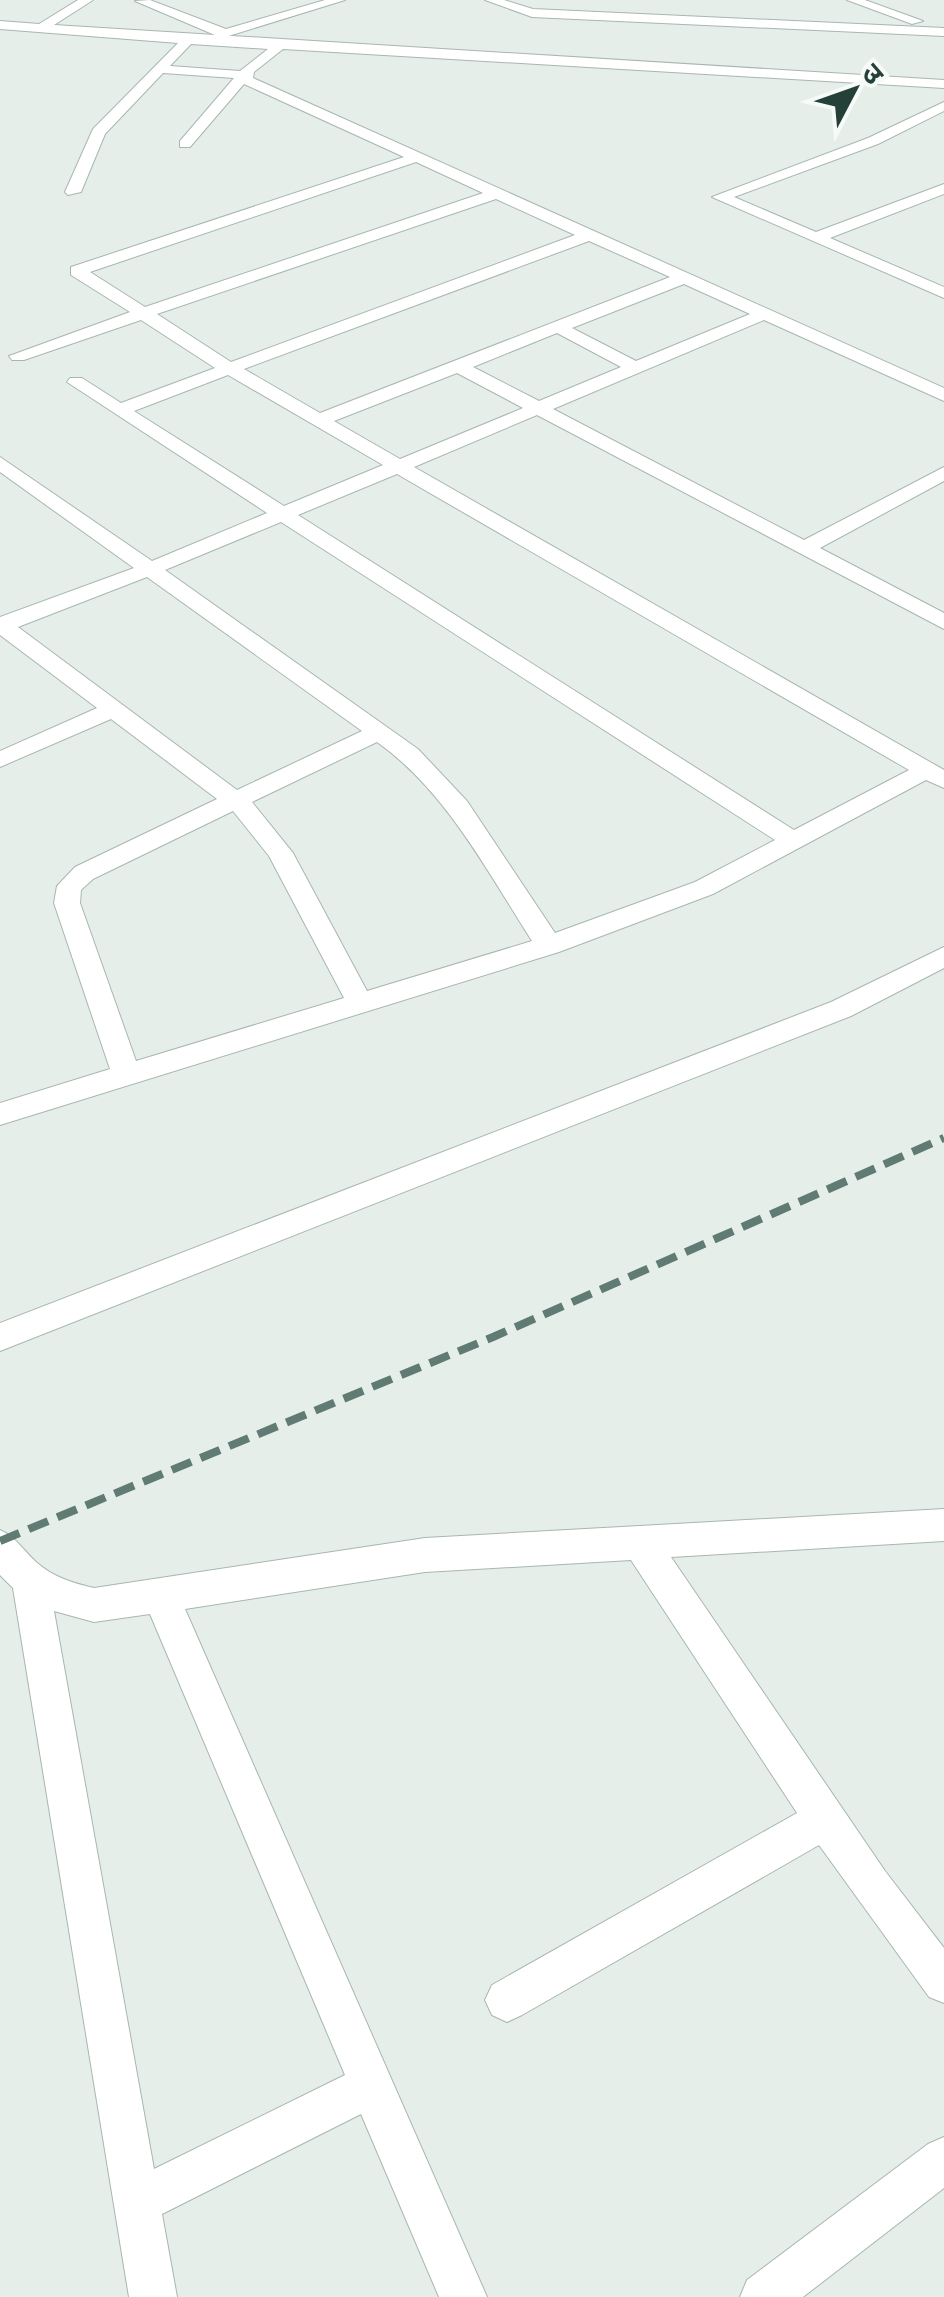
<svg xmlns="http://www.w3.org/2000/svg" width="944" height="2297" font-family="Mulish,'Noto Sans Devanagari',sans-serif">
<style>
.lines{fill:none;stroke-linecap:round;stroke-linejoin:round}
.street-casing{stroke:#a8b6b1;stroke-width:2}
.street{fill:#fff;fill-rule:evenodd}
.rail{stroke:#607b73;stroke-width:8;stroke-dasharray:21 10;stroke-linecap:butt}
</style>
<rect width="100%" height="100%" fill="#e6eeea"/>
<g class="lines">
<g class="street-casing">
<g id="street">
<path d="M78 0H93L54 25 944 80V88L283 49 254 72 253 78 944 388V401L764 320 553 409 804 540 944 467V481L820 548 944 613V629L537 415 414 467 944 770V788L926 780 713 894 559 952 0 1125V1103L110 1069 54 903 57 886 75 867 217 799 111 719 0 767V751L97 708 0 635V617L134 568 0 472V457L152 561 267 513 67 382 70 378H82L121 403 215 368 141 320 24 360H12L9 356 130 312 71 275V267L404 157 244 84 190 147H180V141L234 78 163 73 105 134 81 192 68 195 65 192 93 129 178 43 0 29V21L39 24ZM191 44 268 49 240 71 170 66ZM416 162 483 193 145 307 90 272ZM496 199 575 235 231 362 157 314ZM589 241 670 277 320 413 244 369ZM684 284 750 314 636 361 572 328ZM557 333 621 367 539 401 473 367ZM457 373 523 408 400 459 334 421ZM228 375 383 465 284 506 134 411ZM397 474 909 770 794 830 298 515ZM281 522 775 840 695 882 555 933 467 801 418 749 165 570ZM147 577 362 731 237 790 18 627ZM377 742C446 791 487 871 532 941L367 991 293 853 252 802ZM233 811 269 856 344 998 136 1061 80 903 81 890 93 879Z"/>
<polygon points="150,0 226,29 325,0 345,0 222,38 135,1"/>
<polygon points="485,0 504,0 533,9 944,28 944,36 532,17"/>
<polygon points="847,0 865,0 923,21 912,24"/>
<polygon points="944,102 944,111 878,144 734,197 816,232 944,184 944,194 830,238 944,287 944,298 712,197 868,138"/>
<polygon points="944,947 944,968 851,1016 0,1351 0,1323 831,1002"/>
<path d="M944 1509V1541L671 1557 885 1871 944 1948V2003L929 1997 819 1845 522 2015 507 2022 492 2015 485 2000 492 1985 797 1813 631 1560 425 1572 185 1609 487 2297H439L361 2114 162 2214 177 2297H129L13 1588 0 1575V1530C16 1537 23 1550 36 1562 53 1577 72 1583 94 1588L425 1538ZM54 1611 94 1622 150 1614 345 2075 154 2169Z"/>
<polygon points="944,2137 944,2188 803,2297 740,2297 747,2280 928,2144"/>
</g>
</g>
<use href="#street" class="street"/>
<polyline class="rail" points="0,1541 493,1337 944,1138"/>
</g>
<g transform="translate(854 90) rotate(49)" stroke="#f6faf8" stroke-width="8" paint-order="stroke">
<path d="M0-8L18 38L0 25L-18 38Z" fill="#254038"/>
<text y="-15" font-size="28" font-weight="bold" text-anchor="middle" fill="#254038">उ</text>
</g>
</svg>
